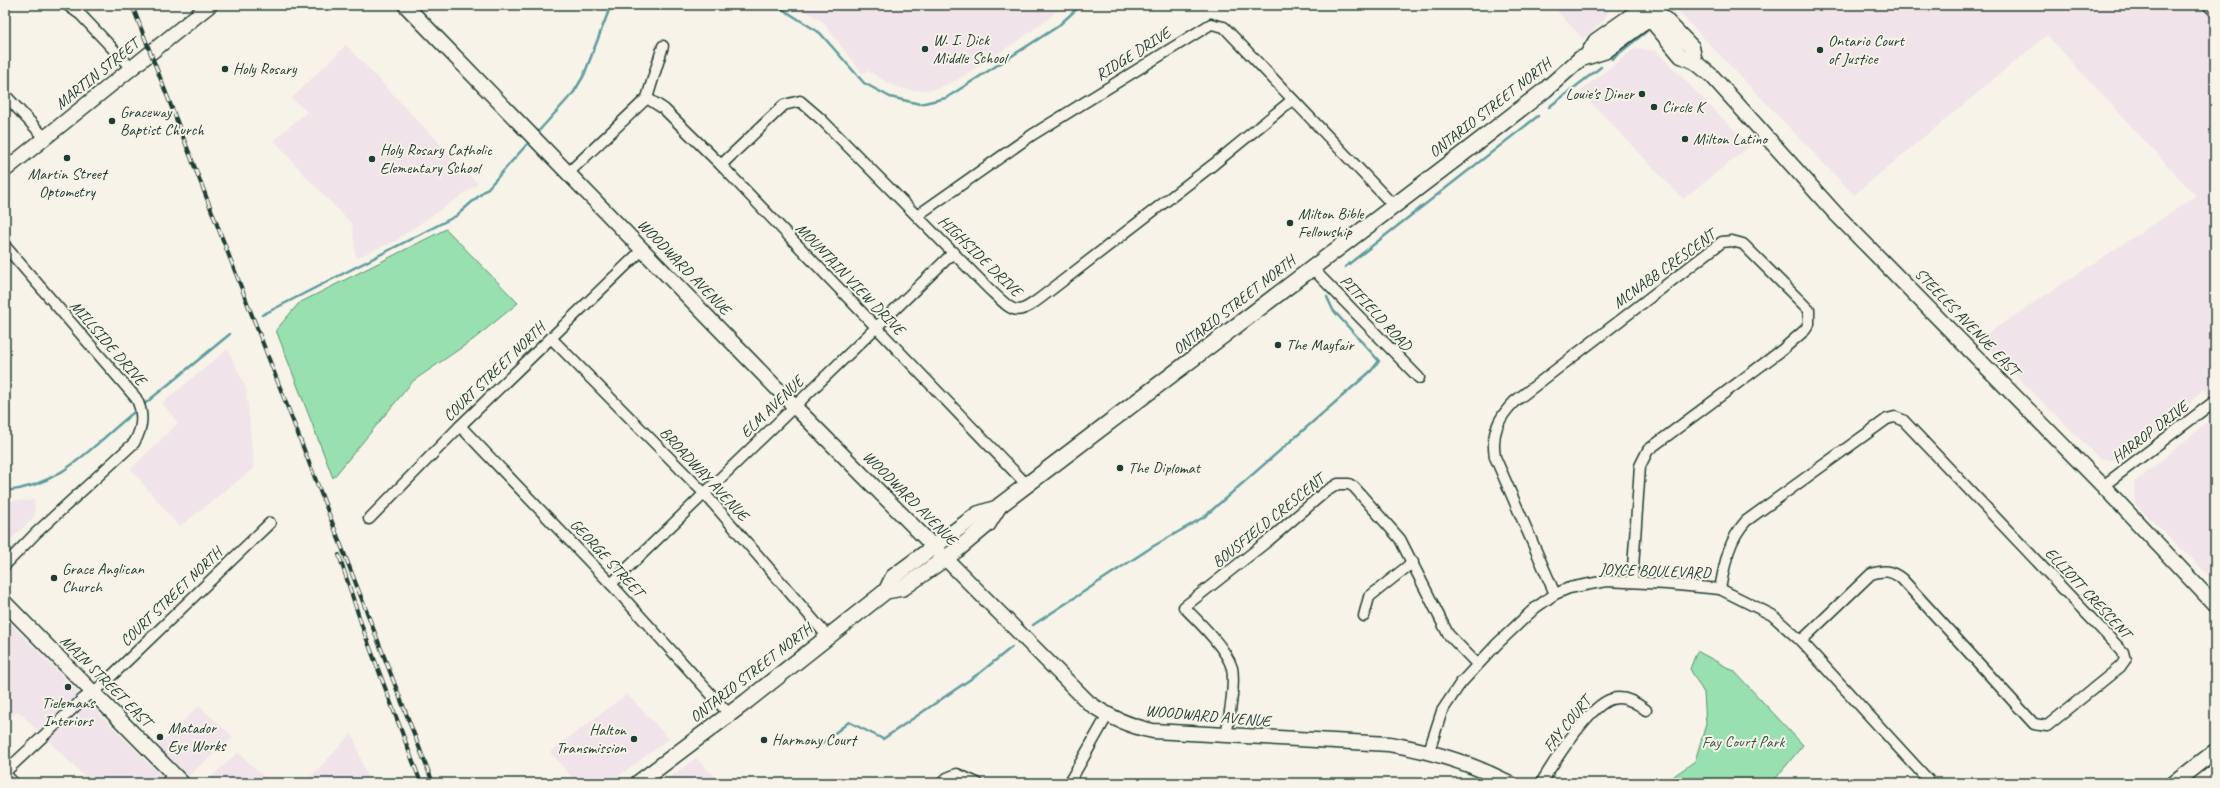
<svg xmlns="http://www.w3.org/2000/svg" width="2220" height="788" font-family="Caveat,sans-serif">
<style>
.built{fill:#f0e3e9}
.green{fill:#98e0af;stroke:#5c8e72}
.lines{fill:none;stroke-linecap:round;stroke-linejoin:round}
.stream{stroke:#5f9b9e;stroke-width:2.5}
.street-casing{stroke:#1f3d34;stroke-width:13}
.secondary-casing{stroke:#1f3d34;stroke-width:17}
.primary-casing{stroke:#1f3d34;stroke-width:18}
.street{stroke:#f7f3e8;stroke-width:10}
.secondary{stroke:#f7f3e8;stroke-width:14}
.primary{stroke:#f7f3e8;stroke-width:15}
.rail-casing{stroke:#1f3d34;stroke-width:4}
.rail{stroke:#f7f3e8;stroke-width:2.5;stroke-dasharray:8;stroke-linecap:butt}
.poi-dot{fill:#1f3d34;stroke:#f7f3e8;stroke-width:1.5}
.labels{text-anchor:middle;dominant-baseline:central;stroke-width:4;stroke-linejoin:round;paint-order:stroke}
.poi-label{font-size:16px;fill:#1f3d34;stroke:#f7f3e8;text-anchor:start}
.street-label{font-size:16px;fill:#1f3d34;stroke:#f7f3e8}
.park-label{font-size:16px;fill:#375e4d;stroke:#f7f3e8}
</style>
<rect width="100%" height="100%" fill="#f7f3e8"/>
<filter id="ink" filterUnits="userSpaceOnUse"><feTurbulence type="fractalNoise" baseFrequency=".025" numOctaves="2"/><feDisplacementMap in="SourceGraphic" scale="8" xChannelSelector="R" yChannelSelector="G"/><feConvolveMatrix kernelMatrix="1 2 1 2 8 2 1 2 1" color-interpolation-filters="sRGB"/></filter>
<g filter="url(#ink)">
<g class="built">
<polygon points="796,5 1063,5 1048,19 1016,42 955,81 936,89 914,91 894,86 868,71 862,73 822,21"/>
<polygon points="1552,5 1612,5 1604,20 1583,39"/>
<polygon points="1668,5 2215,5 2215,401 2203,389 2171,423 2125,457 2111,460 2099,458 1979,339 2196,196 2047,35 1854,195 1677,10 1674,12"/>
<polygon points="346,45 478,184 393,242 356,258 352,224 307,178 274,140 307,112 292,98"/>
<polygon points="1636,48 1656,51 1750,146 1683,199 1580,91"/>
<polygon points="228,349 246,388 254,468 179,527 131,469 178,423 162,403"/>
<polygon points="2215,416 2215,581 2135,504 2134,483"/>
<polygon points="34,500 35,516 5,545 5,501"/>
<polygon points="5,618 168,783 85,783 88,780 18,711 5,722"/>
<polygon points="627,694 669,739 609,783 577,783 550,752"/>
<polygon points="199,706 233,737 188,776 158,746"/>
<polygon points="352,733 369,783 305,783"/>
<polygon points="237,753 239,753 270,783 205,783"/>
<polygon points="696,758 722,783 662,783"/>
</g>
<g class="green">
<polygon points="446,229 518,303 474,339 413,381 333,478 276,330 299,303"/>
<polygon points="1697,651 1734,671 1803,745 1772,783 1664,783 1695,761 1706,724 1704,693 1690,669"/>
</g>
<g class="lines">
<g class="stream">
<polyline points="776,5 820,33 864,83 890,97 920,104 946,98 1057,27 1081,5"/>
<polyline points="1672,10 1677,5"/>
<polyline points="1612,59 1647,31"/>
<polyline points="1549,107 1601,67"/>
<polyline points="536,134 574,92 584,75 611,5"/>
<polyline points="1345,267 1538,116"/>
<polyline points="262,315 456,216 488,188 530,141"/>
<polyline points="142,406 230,334"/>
<path d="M5 491C64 486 94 443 138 409"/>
<polyline points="1033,625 1152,547 1204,517 1371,371 1379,361 1333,310 1327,297"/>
<polyline points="822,743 849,722 883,739 981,672 1012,647"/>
</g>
<g class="street-casing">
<g id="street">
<polyline points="67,5 81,15 131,68"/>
<polyline points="2208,5 2215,12"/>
<polyline points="6,96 45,138"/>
<polyline points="647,98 664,109 721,165 1027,485"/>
<path d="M721 165 784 105 800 101 821 119 988 288C1016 314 1015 318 1047 293L1214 164 1292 100"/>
<polyline points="567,174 647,98 663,46"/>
<polyline points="918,215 1032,135 1211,24 1224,27 1393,205"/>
<path d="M5 246 136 398C144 413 143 428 134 443L36 533 5 565"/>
<polyline points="1312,268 1419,378"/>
<polyline points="551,338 705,494 828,637"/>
<polyline points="460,426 611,584 729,714"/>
<polyline points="2103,486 2215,401"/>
<polyline points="369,519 460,426 643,249"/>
<polyline points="611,584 954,252"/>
<path d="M1720 589C1725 563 1728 541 1746 521L1887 419 1895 417 1903 420 2123 652 2125 660 2120 667 2047 726 2034 724 1902 579C1891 570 1884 570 1871 574L1801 641"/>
<path d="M1555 594 1495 457C1491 434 1498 418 1514 402L1722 242 1732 241 1743 244 1809 310V324L1805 330 1782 350 1648 450 1640 466 1632 582"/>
<polyline points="1364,616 1369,597 1413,562"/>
<path d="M1226 735C1229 719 1235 683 1232 668 1226 648 1199 622 1184 607L1269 540 1325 492 1338 484H1349L1354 487 1400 539 1448 634 1477 664"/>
<polyline points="1429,751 1442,711 1460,684 1497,644 1535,608 1555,594 1569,588 1606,581 1667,584 1720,589 1772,615 1801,641 1931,783"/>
<polyline points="5,772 83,699 101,686 270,523"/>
<polyline points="5,774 14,783"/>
<polyline points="166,783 174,774"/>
<polyline points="942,783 947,778 957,774 977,783"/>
<polyline points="1069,783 1107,716"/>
<path d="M1541 783C1554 762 1589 705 1612 699 1624 695 1637 703 1646 710"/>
</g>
</g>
<g class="secondary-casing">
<g id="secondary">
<path d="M405 5 794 406 1089 703C1110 718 1129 726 1153 731L1389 744C1433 751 1470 763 1510 783"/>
<polyline points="1658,12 1692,47 1695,62"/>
<polyline points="1650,19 1681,56 1695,62 1712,76 1835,213 2103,486 2215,605"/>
<polyline points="5,170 210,5"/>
<polyline points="5,603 182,783"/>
<polyline points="2174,783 2215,751"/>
</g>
</g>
<g class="primary-casing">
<g id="primary">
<polyline points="1587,56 1596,41 1647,5"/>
<polyline points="886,591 893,577 978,514 997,508"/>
<polyline points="638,783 747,701 886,591 903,588 957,550 988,524 999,506 1465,152 1545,90 1580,59 1605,51 1658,12 1652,5"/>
</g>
</g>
<use href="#street" class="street"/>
<use href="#secondary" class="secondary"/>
<use href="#primary" class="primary"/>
<g class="rail-casing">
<g id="rail">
<polyline points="132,5 433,783"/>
<polyline points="339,555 363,629 421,783"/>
</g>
</g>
<use href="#rail" class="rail"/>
</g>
</g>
<g class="poi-dot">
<circle cx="925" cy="49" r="4"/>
<circle cx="1820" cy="50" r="4"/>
<circle cx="225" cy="69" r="4"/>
<circle cx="1642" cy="94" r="4"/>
<circle cx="1654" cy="107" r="4"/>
<circle cx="112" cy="121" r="4"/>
<circle cx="1685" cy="139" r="4"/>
<circle cx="67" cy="158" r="4"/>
<circle cx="372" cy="159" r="4"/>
<circle cx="1290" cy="223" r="4"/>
<circle cx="1278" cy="345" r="4"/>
<circle cx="1120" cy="468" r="4"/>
<circle cx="54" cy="578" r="4"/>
<circle cx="68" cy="687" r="4"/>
<circle cx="160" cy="737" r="4"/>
<circle cx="634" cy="739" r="4"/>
<circle cx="764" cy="740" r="4"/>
</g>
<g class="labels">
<g class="poi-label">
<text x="933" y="40">W. I. Dick<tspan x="933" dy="18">Middle School</tspan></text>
<text x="1828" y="41">Ontario Court<tspan x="1828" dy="18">of Justice</tspan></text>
<text x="233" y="69">Holy Rosary</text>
<text x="1634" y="94" text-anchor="end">Louie's Diner</text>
<text x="1662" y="107">Circle K</text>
<text x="120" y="112">Graceway<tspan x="120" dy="18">Baptist Church</tspan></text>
<text x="1693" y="139">Milton Latino</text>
<text x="380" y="150">Holy Rosary Catholic<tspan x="380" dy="18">Elementary School</tspan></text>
<text x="67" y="174" text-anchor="middle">Martin Street<tspan x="67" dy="18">Optometry</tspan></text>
<text x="1298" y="214">Milton Bible<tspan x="1298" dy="18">Fellowship</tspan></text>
<text x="1286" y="345">The Mayfair</text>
<text x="1128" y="468">The Diplomat</text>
<text x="62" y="569">Grace Anglican<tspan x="62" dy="18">Church</tspan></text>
<text x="68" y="703" text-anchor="middle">Tielemans<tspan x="68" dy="18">Interiors</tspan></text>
<text x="168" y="728">Matador<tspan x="168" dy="18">Eye Works</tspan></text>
<text x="626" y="730" text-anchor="end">Halton<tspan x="626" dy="18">Transmission</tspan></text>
<text x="772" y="740">Harmony Court</text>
</g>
<g class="street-label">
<text transform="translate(1133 54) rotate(-32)">RIDGE DRIVE</text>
<text transform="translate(97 74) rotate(-39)">MARTIN STREET</text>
<text transform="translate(1490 108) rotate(-38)">ONTARIO STREET NORTH</text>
<text transform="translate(980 256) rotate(44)">HIGHSIDE DRIVE</text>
<text transform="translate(684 267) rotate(46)">WOODWARD AVENUE</text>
<text transform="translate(1664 269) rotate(-36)">MCNABB CRESCENT</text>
<text transform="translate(850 279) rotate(46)">MOUNTAIN VIEW DRIVE</text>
<text transform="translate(1234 305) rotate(-38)">ONTARIO STREET NORTH</text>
<text transform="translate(1376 313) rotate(47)">PITFIELD ROAD</text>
<text transform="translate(1967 322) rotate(46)">STEELES AVENUE EAST</text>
<text transform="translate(108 343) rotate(49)">MILLSIDE DRIVE</text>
<text transform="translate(494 372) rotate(-44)">COURT STREET NORTH</text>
<text transform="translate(772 407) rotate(-44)">ELM AVENUE</text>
<text transform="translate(2150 432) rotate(-37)">HARROP DRIVE</text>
<text transform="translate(704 474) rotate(47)">BROADWAY AVENUE</text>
<text transform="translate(910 498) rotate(45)">WOODWARD AVENUE</text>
<text transform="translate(1268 521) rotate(-39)">BOUSFIELD CRESCENT</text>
<text transform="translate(607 558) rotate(47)">GEORGE STREET</text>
<text transform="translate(1655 571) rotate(2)">JOYCE BOULEVARD</text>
<text transform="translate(2088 593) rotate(47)">ELLIOTT CRESCENT</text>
<text transform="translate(171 597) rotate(-44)">COURT STREET NORTH</text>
<text transform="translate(751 673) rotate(-38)">ONTARIO STREET NORTH</text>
<text transform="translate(106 681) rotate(45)">MAIN STREET EAST</text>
<text transform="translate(1208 716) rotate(5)">WOODWARD AVENUE</text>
<text transform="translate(1567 724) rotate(-51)">FAY COURT</text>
</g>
<g class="park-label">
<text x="1743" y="742">Fay Court Park</text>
</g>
</g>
<rect width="2220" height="788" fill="none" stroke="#f7f3e8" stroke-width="20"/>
<rect x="10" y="10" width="2200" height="768" fill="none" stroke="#1f3d34" stroke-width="1.5" filter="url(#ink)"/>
</svg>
